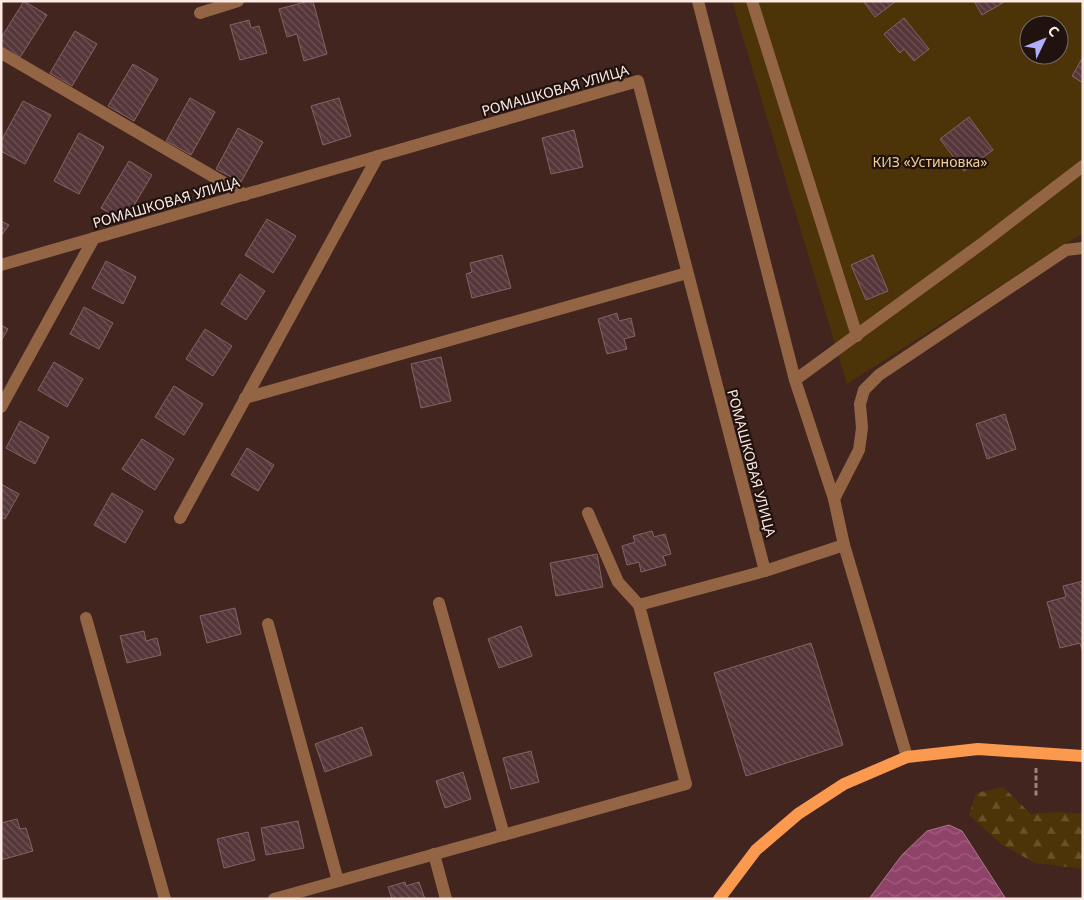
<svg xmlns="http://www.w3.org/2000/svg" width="1084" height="900" font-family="'Noto Sans',sans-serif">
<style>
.forest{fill:url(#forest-firs)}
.green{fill:#4c3408;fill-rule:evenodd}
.water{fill:url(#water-waves);stroke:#b1758e}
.building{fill:url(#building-back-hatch);stroke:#866266}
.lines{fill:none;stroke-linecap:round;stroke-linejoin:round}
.path{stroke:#9c837d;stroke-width:3;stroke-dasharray:5 2.5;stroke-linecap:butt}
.minor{stroke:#946544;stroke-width:12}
.major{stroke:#fb994f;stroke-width:12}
.labels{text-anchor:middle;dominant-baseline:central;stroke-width:4.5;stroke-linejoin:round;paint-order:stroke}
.street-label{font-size:14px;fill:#feeae5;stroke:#1f120f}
.park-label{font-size:14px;fill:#f6cf95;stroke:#1f120f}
</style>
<defs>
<pattern id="forest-firs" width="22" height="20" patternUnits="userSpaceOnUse" patternTransform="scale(1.25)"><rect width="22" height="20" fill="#4c3408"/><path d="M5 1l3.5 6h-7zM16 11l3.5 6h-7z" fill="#67522c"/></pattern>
<pattern id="water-waves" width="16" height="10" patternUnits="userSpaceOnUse" patternTransform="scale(1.25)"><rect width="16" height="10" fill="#904369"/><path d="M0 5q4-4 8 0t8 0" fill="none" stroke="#a15e7e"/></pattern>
<pattern id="building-back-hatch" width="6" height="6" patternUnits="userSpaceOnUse" patternTransform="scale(1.25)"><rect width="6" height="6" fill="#553639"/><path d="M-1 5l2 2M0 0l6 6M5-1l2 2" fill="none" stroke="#6e5356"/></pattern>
</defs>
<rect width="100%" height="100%" fill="#42251e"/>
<polygon class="forest" points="1003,787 1031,814 1059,812 1083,814 1083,869 1035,863 1001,844 969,815 976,793"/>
<path class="green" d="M732 1H1083V233L847 384ZM1029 25H1059V55H1029Z"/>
<polygon class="water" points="949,825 962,831 1006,899 869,899 902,855 927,831"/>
<g class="building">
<polygon points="24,1 47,15 19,59 1,47 1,38"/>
<polygon points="309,1 313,1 327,54 304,61 297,34 287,37 279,9"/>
<polygon points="863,1 895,1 895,2 875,17"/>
<polygon points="974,1 1006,1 982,15"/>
<polygon points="904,18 929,49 914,61 904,49 900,53 884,34"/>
<polygon points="249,20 251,28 259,26 267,53 240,60 230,25"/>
<polygon points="75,31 97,44 72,86 50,73"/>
<polygon points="1083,57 1083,83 1072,76"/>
<polygon points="133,64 158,79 134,121 108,106"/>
<polygon points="190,98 215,112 191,155 166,141"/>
<polygon points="339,98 351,136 323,145 311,106"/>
<polygon points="23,101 51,115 25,164 1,151 1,141"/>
<polygon points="969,117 993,150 964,171 940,139"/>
<polygon points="238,128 263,142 241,182 216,169"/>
<polygon points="574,130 583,167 551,174 542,138"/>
<polygon points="79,133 104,147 79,194 54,181"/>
<polygon points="129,161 152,175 124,222 101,208"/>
<polygon points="267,219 296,236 273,273 245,255"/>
<polygon points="1,221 9,225 1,236"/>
<polygon points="502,255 511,288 472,298 466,274 472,272 470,263"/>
<polygon points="873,255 888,291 866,300 851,265"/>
<polygon points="106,261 136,277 123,304 92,288"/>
<polygon points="240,274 265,291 246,320 221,304"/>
<polygon points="84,307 113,323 99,349 70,334"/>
<polygon points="617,313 619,321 631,318 635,336 624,339 627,349 607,354 598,319"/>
<polygon points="1,325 8,329 1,341"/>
<polygon points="205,329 232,346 213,376 186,359"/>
<polygon points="441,357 451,401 421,408 411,364"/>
<polygon points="54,362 83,379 67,407 38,390"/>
<polygon points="174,386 203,404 184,435 155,417"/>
<polygon points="1005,414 1016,449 987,459 976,424"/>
<polygon points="20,421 49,437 35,464 6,448"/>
<polygon points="142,439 174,459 155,490 122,469"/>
<polygon points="247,448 274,465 258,491 231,475"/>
<polygon points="1,484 19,494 5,519 1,517"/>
<polygon points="112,493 143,511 125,543 94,525"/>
<polygon points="652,531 654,537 665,534 671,554 663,556 666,565 641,572 639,562 627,565 622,546 635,542 633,536"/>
<polygon points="597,554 603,587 556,596 550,563"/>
<polygon points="1083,581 1083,653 1080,643 1060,648 1047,602 1066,597 1063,586"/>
<polygon points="235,608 241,634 207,643 200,616"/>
<polygon points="521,626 532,656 499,668 488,639"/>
<polygon points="144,631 146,641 157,638 161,655 127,663 120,636"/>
<polygon points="811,643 843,745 746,776 714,673"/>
<polygon points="362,727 372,755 325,772 315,744"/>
<polygon points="531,751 539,782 511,789 503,758"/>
<polygon points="463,772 471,799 445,808 436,781"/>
<polygon points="17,819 20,829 26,828 33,851 1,860 1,823"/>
<polygon points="298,821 304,848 266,855 261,828"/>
<polygon points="248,832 255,860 224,868 217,839"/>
<polygon points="405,882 406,886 419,882 425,899 392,899 388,887"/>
</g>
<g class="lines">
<polyline class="path" points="1036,768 1036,798"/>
<g class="minor">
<polyline points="698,1 795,380 834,499 844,545 907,757"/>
<polyline points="752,1 857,336"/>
<polyline points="200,13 238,1"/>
<polyline points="1,53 245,195"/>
<polyline points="1,265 638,81 765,571 844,545"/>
<polyline points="795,380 984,242 1083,166"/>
<polyline points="245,398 687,273"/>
<polyline points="1,407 94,238"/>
<polyline points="834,499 859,450 862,428 860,404 864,390 879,375 1066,250 1083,248"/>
<polyline points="588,513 618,582 639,605"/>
<polyline points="180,518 378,156"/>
<polyline points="439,603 504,835"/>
<polyline points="86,618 165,899"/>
<polyline points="268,624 338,881"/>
<polyline points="434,854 446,899"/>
<polyline points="274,899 686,784 639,605 765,571"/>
</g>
<polyline class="major" points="719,899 756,850 798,814 844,784 907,757 978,749 1083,756"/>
</g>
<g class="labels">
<g class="street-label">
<text transform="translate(555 90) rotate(-16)">РОМАШКОВАЯ УЛИЦА</text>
<text transform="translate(166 202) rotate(-16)">РОМАШКОВАЯ УЛИЦА</text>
<text transform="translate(752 463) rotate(75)">РОМАШКОВАЯ УЛИЦА</text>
</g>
<g class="park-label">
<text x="930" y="161">КИЗ «Устиновка»</text>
</g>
</g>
<rect width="1084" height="900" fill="none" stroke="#feeae5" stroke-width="5"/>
<g transform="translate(1044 40) rotate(47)"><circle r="24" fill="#1f120f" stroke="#786865"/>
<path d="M0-4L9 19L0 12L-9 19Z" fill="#b2adf9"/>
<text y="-8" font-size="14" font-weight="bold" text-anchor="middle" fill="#feeae5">С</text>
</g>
</svg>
